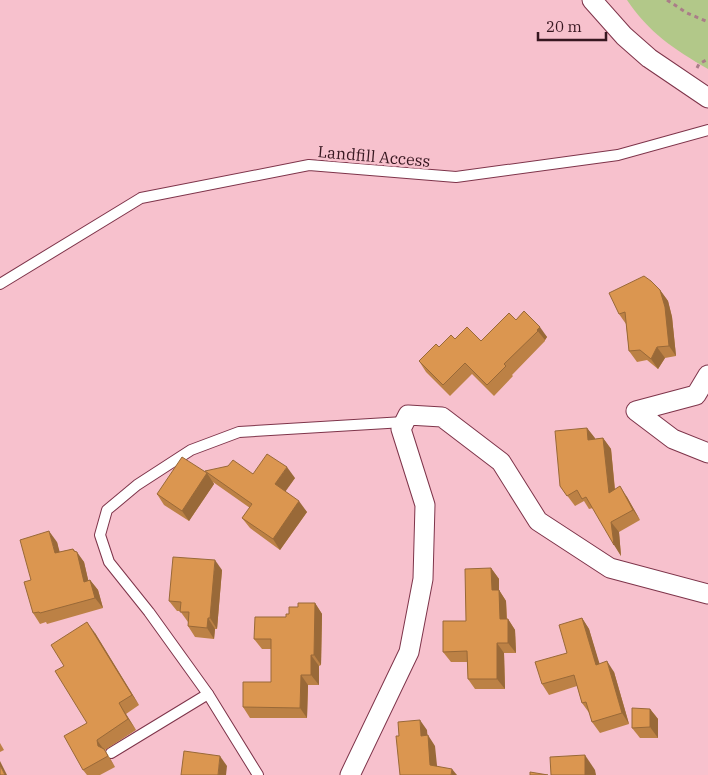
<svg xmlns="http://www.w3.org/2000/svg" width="708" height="775" font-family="'IBM Plex Serif',serif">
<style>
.green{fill:#b2c889}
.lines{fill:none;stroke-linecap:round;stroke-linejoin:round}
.service-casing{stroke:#7e344a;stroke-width:12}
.minor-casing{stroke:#7e344a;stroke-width:21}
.path{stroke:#aa7d88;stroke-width:3;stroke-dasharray:4 4;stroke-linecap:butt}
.service{stroke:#fff;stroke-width:10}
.minor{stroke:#fff;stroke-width:19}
.wall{fill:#bc8145}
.shaded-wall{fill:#996938}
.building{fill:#db9650;stroke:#996938}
.labels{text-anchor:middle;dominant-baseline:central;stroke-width:5;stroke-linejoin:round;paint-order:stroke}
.street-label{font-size:16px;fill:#371720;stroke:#f7c1cd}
</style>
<rect width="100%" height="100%" fill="#f7c1cd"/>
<path class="green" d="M627 0H708V69C675 50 648 32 627 0Z"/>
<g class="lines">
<g class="service-casing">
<g id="service">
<polyline points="0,284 141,198 309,165 456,177 618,155 708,130"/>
<polyline points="111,753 208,694"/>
<polyline points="258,775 208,694 149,612 109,562 100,535 107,510 137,485 191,450 239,432 404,422"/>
</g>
</g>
<g class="minor-casing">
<g id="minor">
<polyline points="592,0 624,36 649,58 708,98"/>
<polyline points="708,375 696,395 636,411 673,439 708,453"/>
<polyline points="350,775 409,652 423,579 425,505 401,429 408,415 442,417 501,462 538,521 610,568 708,594"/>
</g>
</g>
<g class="path">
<polyline points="667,0 687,13 708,22"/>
<polyline points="697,68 699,64 708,59"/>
</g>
<use href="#service" class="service"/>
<use href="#minor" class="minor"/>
</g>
<g class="wall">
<polygon points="660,290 668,301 672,317 676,356 665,358 658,369 647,360 637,362 629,351 626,324 619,314"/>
<polygon points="524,311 547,337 545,340 545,341 512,375 513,376 494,396 472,374 450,396 426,372 419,361 439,347 455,339 481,341 516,320"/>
<polygon points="587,428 595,439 603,438 611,449 615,489 627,497 640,520 619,532 621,556 593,508 589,509 584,501 575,506 560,486"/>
<polygon points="228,466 253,474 295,478 285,491 307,512 280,550 250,528 242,518 250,508 213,482 214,484 189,521 164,505 157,494 206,473"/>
<polygon points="57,542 59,552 73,549 84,562 88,580 90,580 98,590 103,608 47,624 46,622 40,624 33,613 31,580"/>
<polygon points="491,568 499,579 499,590 506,601 507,619 508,619 515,630 516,653 504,653 505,689 475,689 468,679 467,662 451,662 443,652 466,621"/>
<polygon points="222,570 217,629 215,629 214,639 195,637 188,626 188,622 180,611 177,611 169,601"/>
<polygon points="315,603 322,614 321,665 319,666 319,685 308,685 307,718 250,718 243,707 271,682 271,649 262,649 254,639 286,617 298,607"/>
<polygon points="582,618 589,629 599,664 614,672 629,724 600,733 592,722 590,714 582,703 577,686 549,695 542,684 567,653"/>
<polygon points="95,633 139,705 126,714 136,730 105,750 115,767 100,775 87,775 83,770 87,723 64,666"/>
<polygon points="650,709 658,719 658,738 640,738 632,728"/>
<polygon points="0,743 4,750 0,752"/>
</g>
<g class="shaded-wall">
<polygon points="660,290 668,301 672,317 676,356 669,346"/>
<polygon points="540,327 547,337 545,340 537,330"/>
<polygon points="657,347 665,358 658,369 651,359"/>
<polygon points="587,428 595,438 596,450 588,440"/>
<polygon points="603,438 611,449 616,503 609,493"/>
<polygon points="287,467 295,478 283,495 275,484"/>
<polygon points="207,473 214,484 189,521 182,511"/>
<polygon points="620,486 627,497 640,520 633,510"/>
<polygon points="299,501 307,512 280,550 273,539"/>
<polygon points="611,522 619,532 621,556 614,545"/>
<polygon points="49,531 57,542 63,564 55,553"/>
<polygon points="73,549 78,556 77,552 84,562 91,592 84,582"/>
<polygon points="215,560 222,570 217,629 210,618"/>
<polygon points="491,568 499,579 499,590 506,601 507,630 500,619 492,590"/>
<polygon points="90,580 98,590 103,608 95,598"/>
<polygon points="315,603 322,614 321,665 314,655"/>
<polygon points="208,618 215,629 214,639 207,628"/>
<polygon points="582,618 589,629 603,675 596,665"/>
<polygon points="508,619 515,630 516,653 508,643"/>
<polygon points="87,622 95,633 139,705 132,695"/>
<polygon points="497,643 504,653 505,689 497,679"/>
<polygon points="311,655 319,666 319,685 311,675"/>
<polygon points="607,661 614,672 629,724 622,713"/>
<polygon points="301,675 308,685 307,718 300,708"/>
<polygon points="119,703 126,714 136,730 128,719"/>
<polygon points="650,709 658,719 658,738 650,727"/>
<polygon points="420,720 427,730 428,742 428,735 435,746 438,775 430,765 421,736"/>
<polygon points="97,740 111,760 115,767 108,756 98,746"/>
<polygon points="585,755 595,770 596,775 585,775"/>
<polygon points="220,756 227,766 226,775 218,775"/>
<polygon points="0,761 7,775 5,775 0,765"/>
<polygon points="452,769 457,775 451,775"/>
</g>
<g class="building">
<polygon points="644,276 651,281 660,290 665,307 669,346 657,347 651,359 640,350 629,351 625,312 619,314 609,293"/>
<polygon points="524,311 540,327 537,330 538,331 504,364 506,366 487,385 465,363 443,385 419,361 436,344 439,347 451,335 455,339 467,327 481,341 509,313 516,320"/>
<polygon points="587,428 588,440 603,438 609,493 620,486 633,510 611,522 614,545 586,497 582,499 577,490 567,496 560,486 555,431"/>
<polygon points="267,454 287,467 275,484 299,501 273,539 242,518 252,504 205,471 228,466 233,460 253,474"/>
<polygon points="182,457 207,473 182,511 157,494"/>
<polygon points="49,531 55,553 73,549 74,551 77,552 84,582 90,580 95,598 40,613 39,612 33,613 24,582 31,580 20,540"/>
<polygon points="173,557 215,560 210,618 208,618 207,628 188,626 189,612 180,612 181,602 169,601"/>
<polygon points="491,568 492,590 499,590 500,619 508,619 508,643 497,643 497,679 468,679 467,651 443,652 443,621 466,621 465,569"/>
<polygon points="298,603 315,603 314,655 311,655 311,675 301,675 300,708 243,707 243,682 271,682 271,639 254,639 255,617 286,617 286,614 289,614 289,607 298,607"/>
<polygon points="582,618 596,665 607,661 622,713 592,722 586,702 582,703 574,675 542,684 535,662 567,653 559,625"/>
<polygon points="87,622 132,695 119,703 128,719 97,740 98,746 104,749 108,756 83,770 64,736 87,723 55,671 64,666 51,645"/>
<polygon points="632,708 650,709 650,727 632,728"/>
<polygon points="420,720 421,736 428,735 430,765 452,769 451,775 400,775 396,736 399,736 398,722"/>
<polygon points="184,751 220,756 218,775 181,775"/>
<polygon points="585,755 585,775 551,775 550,757"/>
<polygon points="0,765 5,775 0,775"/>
<polygon points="530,772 548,775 530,775"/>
</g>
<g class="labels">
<g class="street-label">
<text transform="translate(374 156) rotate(5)">Landfill Access</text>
</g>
</g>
<path d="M538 32v8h68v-8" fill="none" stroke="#371720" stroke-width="2.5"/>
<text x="546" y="32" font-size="15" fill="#371720" stroke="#f7c1cd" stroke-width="4" paint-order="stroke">20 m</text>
</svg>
